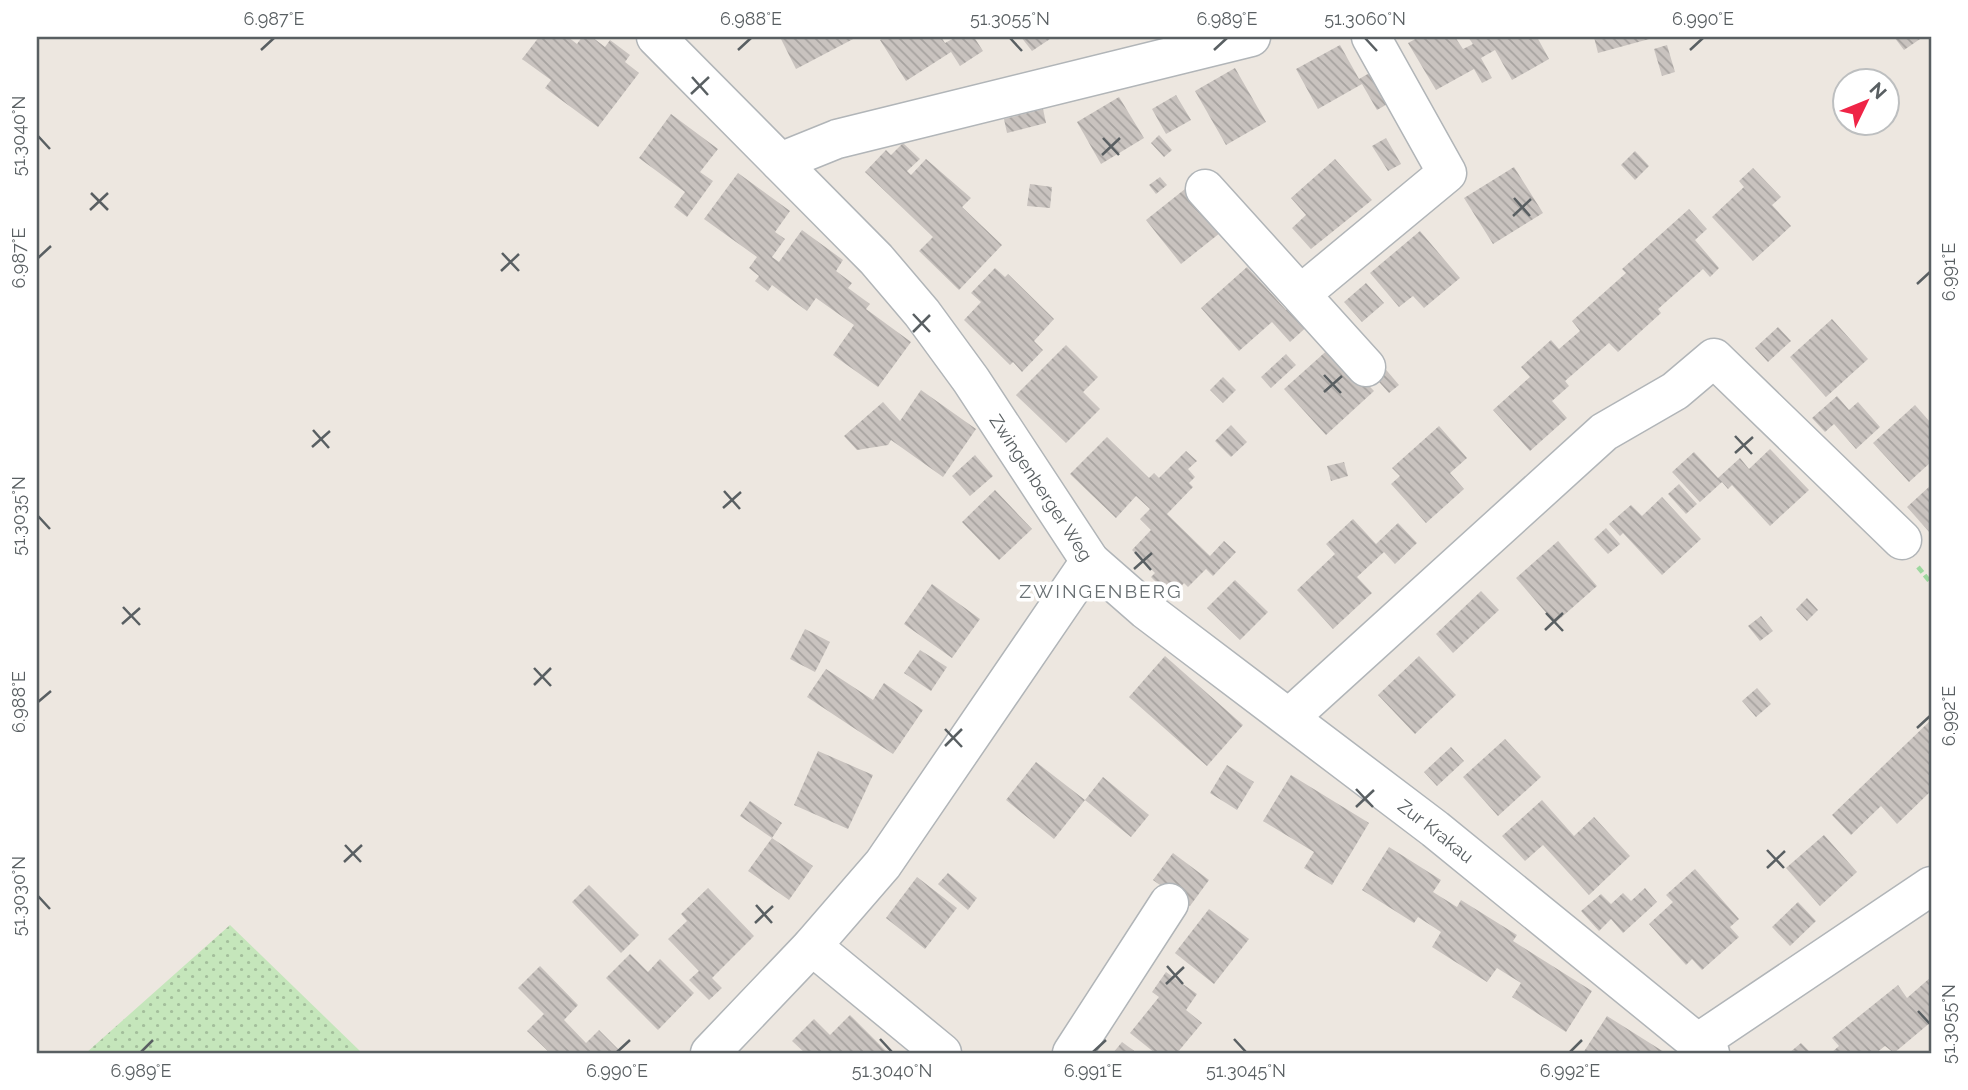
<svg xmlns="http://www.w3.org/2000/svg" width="1968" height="1090" font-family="Raleway,sans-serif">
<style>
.grass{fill:url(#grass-dots)}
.building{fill:url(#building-back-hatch)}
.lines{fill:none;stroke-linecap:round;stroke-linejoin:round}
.minor-casing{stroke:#b1b5b8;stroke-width:41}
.path{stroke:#9dd89e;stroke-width:4.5;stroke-dasharray:7 3.5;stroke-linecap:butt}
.minor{stroke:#fff;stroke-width:38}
.ticks{fill:none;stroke:#595f62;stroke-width:2.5}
.labels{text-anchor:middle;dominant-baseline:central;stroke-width:7;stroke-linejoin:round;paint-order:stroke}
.street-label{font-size:18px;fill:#595f62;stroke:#fff}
.neighbourhood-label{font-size:19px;letter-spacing:2px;fill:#6a7174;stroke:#fff}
.neatline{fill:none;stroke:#595f62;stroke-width:2.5}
.ticks-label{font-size:18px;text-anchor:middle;fill:#595f62}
</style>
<defs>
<pattern id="grass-dots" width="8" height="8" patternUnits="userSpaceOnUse" patternTransform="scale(1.75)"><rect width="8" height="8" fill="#c5e6bb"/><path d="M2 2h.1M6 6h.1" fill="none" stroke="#a3be9b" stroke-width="1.8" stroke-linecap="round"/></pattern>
<pattern id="building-back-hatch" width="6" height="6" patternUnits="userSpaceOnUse" patternTransform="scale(1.75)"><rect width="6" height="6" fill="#c9c3bf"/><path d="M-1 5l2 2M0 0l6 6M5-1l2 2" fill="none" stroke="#a6a29f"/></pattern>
</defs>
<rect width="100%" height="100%" fill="#ede7e0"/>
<polygon class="grass" points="230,925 362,1053 86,1053"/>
<g class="building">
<polygon points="539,37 568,37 577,44 582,37 592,37 605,47 610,40 630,55 625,62 639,73 598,127 545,88 551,80 522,59"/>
<polygon points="780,37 857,37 796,69"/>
<polygon points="884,37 941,37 945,43 956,37 974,37 983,51 960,66 951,52 906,81 880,40"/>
<polygon points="1021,37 1053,37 1032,51"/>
<polygon points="1419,37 1455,37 1463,49 1473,44 1468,37 1537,37 1549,59 1512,80 1495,50 1481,58 1492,78 1482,83 1474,69 1436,90 1408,43"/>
<polygon points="1594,37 1653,37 1653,38 1598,53"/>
<polygon points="1894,37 1923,37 1904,50"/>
<polygon points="1340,45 1359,79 1373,71 1391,102 1377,110 1362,84 1318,109 1296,69"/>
<polygon points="1667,45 1675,72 1662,76 1654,49"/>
<polygon points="1235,68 1266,122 1226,145 1195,91"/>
<polygon points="1176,95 1191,120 1166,134 1152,109"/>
<polygon points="1119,97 1144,138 1101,164 1077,122"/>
<polygon points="1043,109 1046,123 1007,133 1004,119"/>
<polygon points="671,114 718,149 700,172 713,181 687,217 674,207 685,192 639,158"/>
<polygon points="1159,135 1172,150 1164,157 1151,143"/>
<polygon points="1386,138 1401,164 1388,171 1372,146"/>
<polygon points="903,143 920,159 907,171 911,175 926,159 971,198 962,207 1002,245 959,290 919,251 933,237 865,172 886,150 891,155"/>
<polygon points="1635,151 1649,166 1635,180 1621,165"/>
<polygon points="1335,159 1372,200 1311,249 1292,228 1306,215 1291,198"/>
<polygon points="1514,167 1543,213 1493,244 1464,198"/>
<polygon points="1753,168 1781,197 1772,205 1791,226 1753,261 1712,217 1744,187 1739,181"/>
<polygon points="738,173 790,211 775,232 785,239 772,257 779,262 802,230 843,260 836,271 852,283 848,288 870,304 866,309 911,342 878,387 833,355 854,325 816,298 807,311 772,285 768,291 755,281 759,276 749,268 757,257 704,219"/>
<polygon points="1160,177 1167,185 1156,194 1149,185"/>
<polygon points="1030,184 1052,187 1050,208 1027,206"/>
<polygon points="1190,185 1225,229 1181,264 1146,220"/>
<polygon points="1689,209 1707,229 1695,240 1719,268 1710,277 1703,269 1658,309 1661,313 1618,352 1609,343 1565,381 1569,386 1552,401 1567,418 1530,451 1493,410 1530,377 1521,367 1551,340 1559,349 1580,331 1572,321 1626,273 1622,269"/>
<polygon points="1420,231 1460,278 1424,308 1413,296 1399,307 1370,273"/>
<polygon points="1247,267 1286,310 1293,303 1311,323 1290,342 1272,322 1239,351 1201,308"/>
<polygon points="995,268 1005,277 1008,274 1054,319 1034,341 1043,350 1022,372 1013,362 1010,365 964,320 981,302 971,293"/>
<polygon points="1366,283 1384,303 1362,322 1344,302"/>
<polygon points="1832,319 1868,359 1826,397 1790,357"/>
<polygon points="1778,327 1791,341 1768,362 1755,348"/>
<polygon points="1066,345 1098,377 1083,392 1100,409 1066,443 1016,395"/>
<polygon points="1332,346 1374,391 1326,435 1284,389"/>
<polygon points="1286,354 1296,365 1271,388 1261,377"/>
<polygon points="1382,365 1399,385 1389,393 1372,374"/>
<polygon points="1223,377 1236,390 1223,403 1210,390"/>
<polygon points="921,390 976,429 943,477 891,440 888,445 857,450 844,436 883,402 900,421"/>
<polygon points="1837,396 1849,410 1858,402 1880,427 1856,449 1834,424 1825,432 1812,418"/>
<polygon points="1915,405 1931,423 1931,462 1909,482 1873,443"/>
<polygon points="1231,425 1247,442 1231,457 1215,441"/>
<polygon points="1439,426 1467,458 1450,473 1464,489 1426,523 1391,484 1400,476 1392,468"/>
<polygon points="1107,437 1149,478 1154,473 1159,478 1186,451 1197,461 1188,469 1195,477 1189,483 1193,487 1167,514 1210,556 1224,541 1236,552 1213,576 1206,569 1188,587 1184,583 1175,593 1165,583 1161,587 1151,577 1155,573 1132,550 1151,530 1140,519 1150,509 1136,496 1116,518 1070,474"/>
<polygon points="1770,449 1809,490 1770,526 1732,485 1728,489 1722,482 1700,502 1672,472 1694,452 1718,478 1740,458 1749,469"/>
<polygon points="975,455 993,476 970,496 952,476"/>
<polygon points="1344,462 1348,476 1331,481 1327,466"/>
<polygon points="1679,484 1697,504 1686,514 1668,494"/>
<polygon points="1931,485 1931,534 1907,507"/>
<polygon points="995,490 1032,529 999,560 962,522"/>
<polygon points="1662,497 1701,539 1662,575 1623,533 1620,536 1609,524 1631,505 1642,516"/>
<polygon points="1353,519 1376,544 1398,523 1417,543 1395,564 1384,552 1357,577 1372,593 1333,629 1297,590 1335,554 1326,544"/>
<polygon points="1606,528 1620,544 1608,554 1594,539"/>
<polygon points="1558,541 1597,586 1555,623 1516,578"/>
<polygon points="1235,580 1268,612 1240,640 1207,608"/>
<polygon points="932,584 980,619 952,658 904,624"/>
<polygon points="1481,591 1499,610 1453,653 1436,634"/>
<polygon points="1807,598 1818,610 1807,621 1796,609"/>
<polygon points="1761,616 1773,631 1760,641 1748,626"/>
<polygon points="805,629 830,642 815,672 790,659"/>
<polygon points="920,650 947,667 931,691 904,673"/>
<polygon points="1165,656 1243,725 1207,766 1129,697"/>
<polygon points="1419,656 1456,695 1415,734 1378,695"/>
<polygon points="826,669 873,700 884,683 923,710 893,754 807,697"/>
<polygon points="1757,688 1771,704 1756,717 1742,701"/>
<polygon points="1931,720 1931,791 1897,824 1881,806 1851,835 1832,815"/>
<polygon points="1505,739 1541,777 1498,816 1463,777"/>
<polygon points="1451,747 1464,761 1437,786 1424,772"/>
<polygon points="818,751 873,775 848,829 794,805"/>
<polygon points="1036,762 1085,800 1103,777 1149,815 1131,837 1085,800 1054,839 1006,800"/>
<polygon points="1227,765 1254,782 1237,810 1210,793"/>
<polygon points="1291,775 1369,823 1332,885 1304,868 1314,852 1263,821"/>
<polygon points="1542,800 1574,836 1594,817 1630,856 1589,895 1543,845 1525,861 1502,836"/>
<polygon points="750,801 782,823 772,838 813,866 789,900 748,871 772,838 740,816"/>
<polygon points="1824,835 1857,872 1820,906 1786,868"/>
<polygon points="1389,847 1441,880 1433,892 1457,907 1461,900 1517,935 1513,941 1592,991 1566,1032 1512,997 1521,983 1497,968 1487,982 1432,947 1441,932 1418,917 1414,923 1362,890"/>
<polygon points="1173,853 1209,880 1190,906 1153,880"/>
<polygon points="1695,869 1739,919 1730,927 1739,937 1702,970 1692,959 1686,965 1649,924 1673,902 1666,895"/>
<polygon points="948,873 977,898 968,910 938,884"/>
<polygon points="917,877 957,908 925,949 886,918"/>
<polygon points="589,885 639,935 621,953 572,902"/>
<polygon points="708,888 754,936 712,978 722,988 709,1000 689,980 699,971 668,939 687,921 681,914"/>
<polygon points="1645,888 1657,902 1623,933 1611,919 1599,931 1581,911 1601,894 1611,904 1623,893 1631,901"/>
<polygon points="1798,902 1816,921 1790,946 1772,927"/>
<polygon points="1209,909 1249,939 1214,984 1175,953"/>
<polygon points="630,954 648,972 660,959 694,993 658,1030 606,978"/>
<polygon points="540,966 578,1005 564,1020 586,1043 599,1030 622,1053 550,1053 527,1031 544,1014 518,988"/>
<polygon points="1166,972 1197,994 1186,1010 1202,1023 1177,1053 1155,1053 1130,1033 1159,997 1152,992"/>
<polygon points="1931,977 1931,1022 1894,1053 1885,1046 1876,1053 1831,1053 1839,1046 1832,1038 1898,985 1907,998"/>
<polygon points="850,1015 888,1053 805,1053 792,1041 814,1019 830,1035"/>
<polygon points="1607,1016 1664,1052 1663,1053 1583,1053"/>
<polygon points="1122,1042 1137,1053 1113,1053"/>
<polygon points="1801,1043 1811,1053 1789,1053"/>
</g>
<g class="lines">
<g class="minor-casing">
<g id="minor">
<path id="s1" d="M656 37 876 259 922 313 971 380 1090 561 1146 610 1435 829 1710 1053"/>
<polyline points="780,162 837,139 1251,37"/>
<polyline points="1205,189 1366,367"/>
<polyline points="1301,294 1447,173 1371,37"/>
<polyline points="1290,717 1604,432 1675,391 1714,358 1902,540"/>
<polyline points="812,946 942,1053"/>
<polyline points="1696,1044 1931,886"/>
<polyline points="710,1053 812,946 883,864 1090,561"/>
<polyline points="1072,1053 1169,903"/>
</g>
</g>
<polyline class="path" points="1918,567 1931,583"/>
<use href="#minor" class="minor"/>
</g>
<path class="ticks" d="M1010 38 1022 51M1365 38 1377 51M261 50 274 38M738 50 751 38M1214 50 1227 38M1690 50 1703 38M692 77 708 95M691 94 709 77M38 136 50 149M1103 138 1119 155M1102 155 1120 138M91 193 108 210M1514 198 1530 216M90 210 108 193M1513 216 1531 199M502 253 519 271M38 258 51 246M501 271 519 254M1917 284 1930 272M913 314 930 332M913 332 930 315M1324 375 1341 393M1324 392 1342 376M313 430 329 448M1735 436 1752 454M312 447 330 431M1735 453 1753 437M724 491 740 509M723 508 741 492M38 516 50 529M1135 552 1151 570M1134 569 1152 553M123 607 140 625M1546 613 1563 631M122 624 140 608M1545 630 1563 613M534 668 551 686M534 685 551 668M38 702 51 691M1917 728 1930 716M945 729 962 747M945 746 962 729M1356 789 1373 807M1356 807 1374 790M345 845 361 862M1767 850 1784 868M344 862 362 845M1767 868 1785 851M38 896 50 909M756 905 772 923M755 923 773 906M1167 966 1183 984M1166 984 1184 967M1918 1011 1930 1024M880 1039 892 1052M1234 1039 1246 1052M141 1052 153 1040M617 1052 630 1040M1093 1052 1106 1040M1570 1052 1582 1040"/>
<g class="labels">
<g class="street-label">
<text stroke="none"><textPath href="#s1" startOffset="595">Zwingenberger Weg</textPath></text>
<text stroke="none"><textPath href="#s1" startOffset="1122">Zur Krakau</textPath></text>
</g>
<g class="neighbourhood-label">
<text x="1101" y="591">ZWINGENBERG</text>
</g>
</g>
<rect width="1968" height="1090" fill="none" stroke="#ffffff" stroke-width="77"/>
<g transform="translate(1866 102) rotate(47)"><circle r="33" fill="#ffffff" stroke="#bdbfc0" stroke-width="2"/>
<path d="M0-5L12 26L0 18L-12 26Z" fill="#ef2446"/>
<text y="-10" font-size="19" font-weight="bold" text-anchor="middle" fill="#595f62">N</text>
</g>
<rect x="38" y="38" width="1892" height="1014" class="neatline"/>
<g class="ticks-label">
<text x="274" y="25">6.987°E</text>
<text x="751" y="25">6.988°E</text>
<text x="1010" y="25">51.3055°N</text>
<text x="1227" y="25">6.989°E</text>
<text x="1365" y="25">51.3060°N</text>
<text x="1703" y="25">6.990°E</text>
<text transform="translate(19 136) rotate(-90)" y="6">51.3040°N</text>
<text transform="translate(19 258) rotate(-90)" y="6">6.987°E</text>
<text transform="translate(1949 272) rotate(-90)" y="6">6.991°E</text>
<text transform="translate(19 516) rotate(-90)" y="6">51.3035°N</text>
<text transform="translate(19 702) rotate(-90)" y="6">6.988°E</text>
<text transform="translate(1949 716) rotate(-90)" y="6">6.992°E</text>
<text transform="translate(19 896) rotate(-90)" y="6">51.3030°N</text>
<text transform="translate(1949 1024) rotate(-90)" y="6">51.3055°N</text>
<text x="141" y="1077">6.989°E</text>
<text x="617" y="1077">6.990°E</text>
<text x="892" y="1077">51.3040°N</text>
<text x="1093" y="1077">6.991°E</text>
<text x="1246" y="1077">51.3045°N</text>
<text x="1570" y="1077">6.992°E</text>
</g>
</svg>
